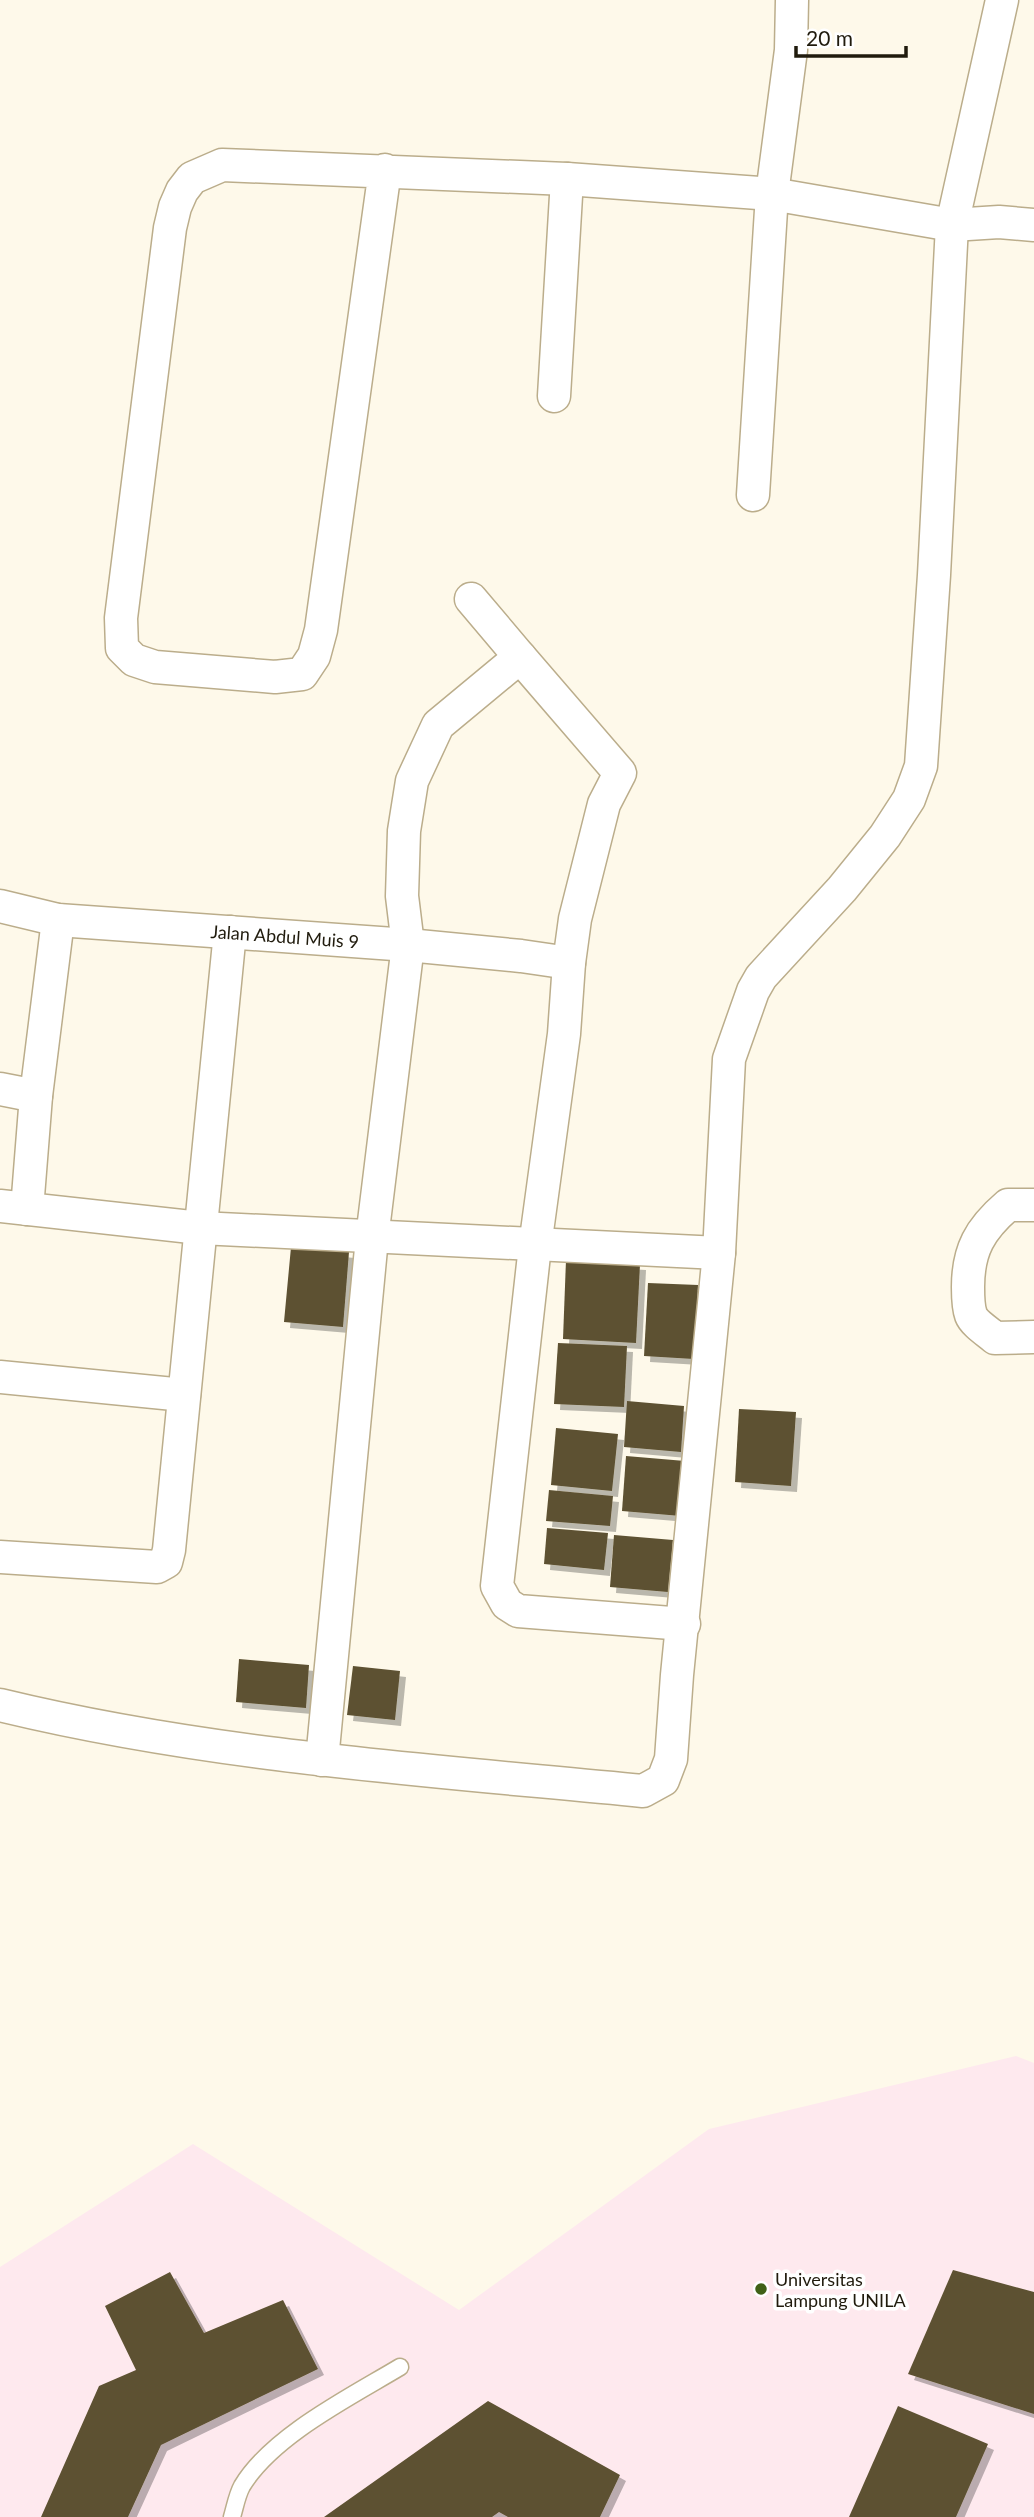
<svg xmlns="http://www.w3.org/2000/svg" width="1034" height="2517" font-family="Lato,sans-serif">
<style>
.education{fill:#fee9ee}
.building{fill:#5d5131;filter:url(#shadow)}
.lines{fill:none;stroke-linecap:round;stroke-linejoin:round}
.lane-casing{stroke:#bbad8b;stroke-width:19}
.street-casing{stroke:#bbad8b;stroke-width:35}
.lane{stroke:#fff;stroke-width:16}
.street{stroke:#fff;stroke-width:32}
.poi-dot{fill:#406117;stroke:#fff;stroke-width:2.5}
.labels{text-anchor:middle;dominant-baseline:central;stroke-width:7;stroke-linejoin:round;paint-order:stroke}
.street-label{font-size:18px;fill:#201b0d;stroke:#fff}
.poi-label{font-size:18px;fill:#201b0d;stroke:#fff;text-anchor:start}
</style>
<defs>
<filter id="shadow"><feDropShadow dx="6" dy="6" stdDeviation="0" flood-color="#0004"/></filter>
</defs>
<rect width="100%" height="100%" fill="#fef9ea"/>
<polygon class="education" points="1016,2056 1034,2063 1034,2517 0,2517 0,2267 193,2144 459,2310 709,2129"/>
<g class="building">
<polygon points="291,1247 349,1252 343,1327 284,1322"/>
<polygon points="566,1260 640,1264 636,1343 563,1339"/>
<polygon points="648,1283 698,1285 694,1359 644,1356"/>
<polygon points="558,1343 627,1346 624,1407 554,1404"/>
<polygon points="627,1401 684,1406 681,1452 624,1447"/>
<polygon points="739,1409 796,1412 791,1486 735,1482"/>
<polygon points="556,1428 618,1434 612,1491 551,1485"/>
<polygon points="626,1456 685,1461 681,1516 622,1511"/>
<polygon points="549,1490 613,1496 610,1526 546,1521"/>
<polygon points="547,1528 608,1533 604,1570 544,1564"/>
<polygon points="614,1535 673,1540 668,1592 610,1587"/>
<polygon points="239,1659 309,1665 306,1708 236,1702"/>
<polygon points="353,1666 400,1671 395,1720 347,1715"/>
<polygon points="953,2270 1034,2292 1034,2414 908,2374"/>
<polygon points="170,2272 204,2333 283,2300 318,2369 161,2445 128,2517 41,2517 99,2386 136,2370 105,2306"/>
<polygon points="488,2401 620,2475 600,2517 508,2517 499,2512 492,2517 324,2517"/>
<polygon points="898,2406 988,2444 956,2517 849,2517"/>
</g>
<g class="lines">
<g class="lane-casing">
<path id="lane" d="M232 2517C235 2507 237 2495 242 2486 272 2436 350 2397 400 2367"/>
</g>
<g class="street-casing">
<g id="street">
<polyline points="385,170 321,630 314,656 302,674 275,677 155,667 134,660 122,648 121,618 170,228 175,207 182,191 192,178 222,165 567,179 772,194 952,225 999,222 1034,225"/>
<polyline points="554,396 567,179"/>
<polyline points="753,495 772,194 791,50 792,0"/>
<polyline points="520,657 620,773 604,804 575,919 569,963 564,1034 535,1246 497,1586 507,1604 518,1611 684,1624"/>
<path id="s1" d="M0 906 58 920 408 945 521 956 569 963"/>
<polyline points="0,1089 36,1096 58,920"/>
<path d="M1034 1205H1008C980 1229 968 1250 968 1287 968 1295 968 1307 971 1315 974 1323 988 1332 995 1338L1034 1337"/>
<polyline points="0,1206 200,1228 719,1253"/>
<polyline points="27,1209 36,1096"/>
<polyline points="0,1377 184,1395"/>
<polyline points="0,1557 157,1567 166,1562 169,1550 230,932"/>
<path d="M0 1705C210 1756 428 1770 643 1791L663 1780 671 1759 677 1675 719 1253 729 1059 753 991 761 977 842 889 885 836 909 799 921 766 934 575 952 225 1002 0"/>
<polyline points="322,1760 372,1238 408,945 402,896 404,831 412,781 438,725 520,657 471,599"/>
</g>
</g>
<use href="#lane" class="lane"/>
<use href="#street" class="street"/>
</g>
<circle class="poi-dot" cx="761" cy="2289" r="7"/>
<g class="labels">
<g class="street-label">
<text stroke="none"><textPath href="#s1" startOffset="287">Jalan Abdul Muis 9</textPath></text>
</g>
<g class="poi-label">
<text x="775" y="2279">Universitas<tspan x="775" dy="21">Lampung UNILA</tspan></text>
</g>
</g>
<path d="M796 46v10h110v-10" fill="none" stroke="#201b0d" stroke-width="3.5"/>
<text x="806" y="46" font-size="21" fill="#201b0d" stroke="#ffffff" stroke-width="5" paint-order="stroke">20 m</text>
</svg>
